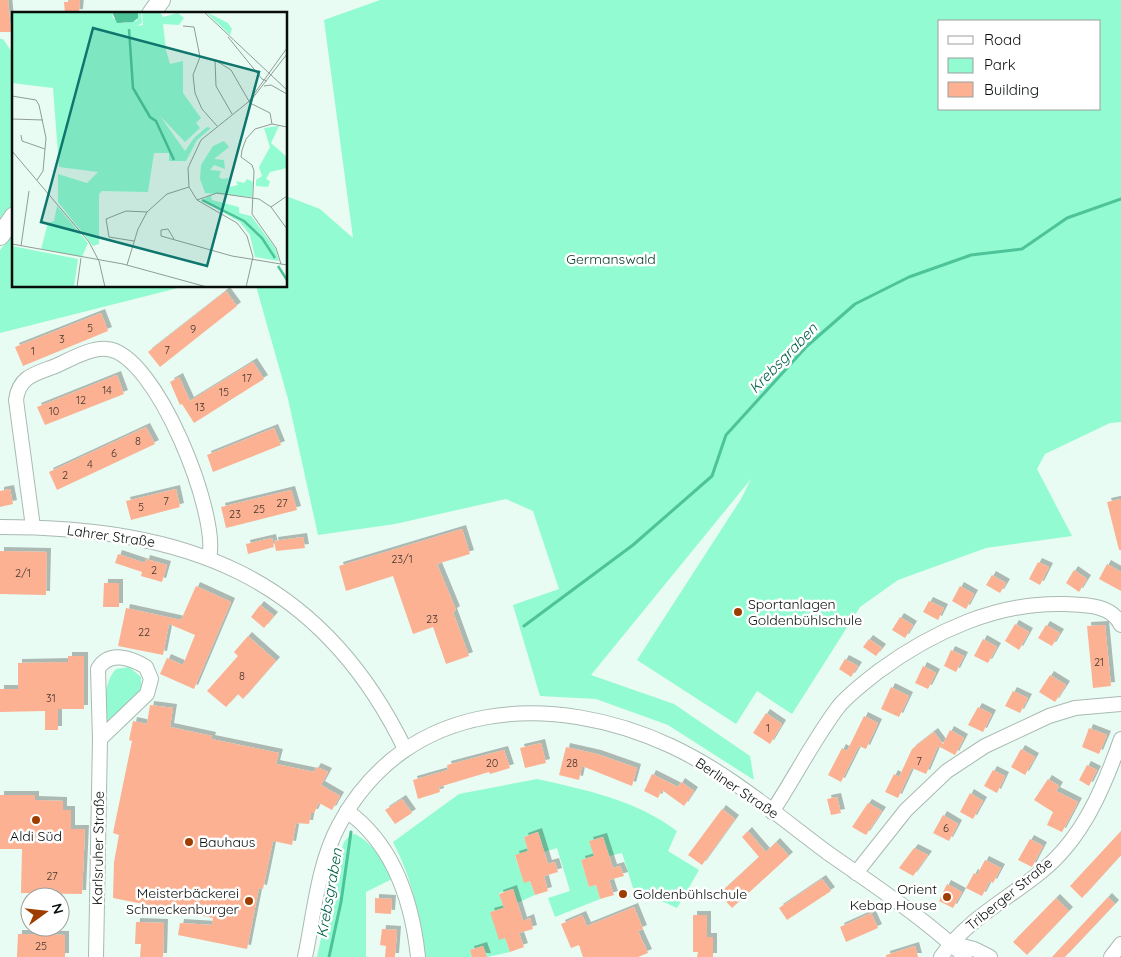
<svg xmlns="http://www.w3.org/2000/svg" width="1121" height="957" font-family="Quicksand,sans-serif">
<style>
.green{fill:#92fbd1;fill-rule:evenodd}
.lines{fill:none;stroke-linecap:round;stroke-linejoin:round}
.stream{stroke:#4ec39a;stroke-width:3}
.building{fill:#fcb192;filter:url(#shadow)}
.minor-casing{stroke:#a8bab2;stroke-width:16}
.major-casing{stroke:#a8bab2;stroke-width:20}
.minor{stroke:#fff;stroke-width:14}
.major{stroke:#fff;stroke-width:18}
.poi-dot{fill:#9f3c00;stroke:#fff;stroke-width:2}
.labels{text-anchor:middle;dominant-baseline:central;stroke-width:5;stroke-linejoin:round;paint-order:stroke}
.number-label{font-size:11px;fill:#45372d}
.park-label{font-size:14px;fill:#043a29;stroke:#fff}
.street-label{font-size:14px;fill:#080e0b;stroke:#fff}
.poi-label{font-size:14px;fill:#080e0b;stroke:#fff;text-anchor:start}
.water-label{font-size:15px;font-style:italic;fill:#006247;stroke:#fff}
.inset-river{fill:none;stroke:#4ec39a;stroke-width:2.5}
.inset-road{fill:none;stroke:#8f9d96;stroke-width:1}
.view{fill:#0f766e;fill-opacity:0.15;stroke:#0f766e;stroke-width:2.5}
.inset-edge{fill:none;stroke:#080e0b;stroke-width:2.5}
</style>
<defs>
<filter id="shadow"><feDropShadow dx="4" dy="-4" stdDeviation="0" flood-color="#0004"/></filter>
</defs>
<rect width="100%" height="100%" fill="#e9fcf3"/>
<g class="green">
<path d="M380 0H1121V422L1110 423 1045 454 1037 469 1072 536 986 548 898 580 860 607 792 714 757 691 736 724 637 660 741 499 751 479 591 675 674 704 750 756 754 780 668 725 596 699 540 696 513 605 559 589 533 511 506 499 395 524 318 535 288 399 256 286H286V196L320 209 353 238 324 20ZM940 21H1100V109H940Z"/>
<polygon points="0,39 3,39 14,55 14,203 0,223"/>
<polygon points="14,232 14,286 186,286 0,333 0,250"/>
<path d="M129 667 141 677V693L111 722H107C100 711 106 678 116 669Z"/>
<path d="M537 779C586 790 636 800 677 831L668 851 699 870 677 908 633 888 622 853 609 856 603 837 590 841 594 856 581 860 589 887 596 885 600 899 555 917 548 898 570 891 557 848 544 852 538 832 524 837 528 851 515 856 524 882 530 881 535 895 517 903 513 889 499 893 504 908 490 912 505 938 510 952 487 957 483 946 470 950 472 957H424C419 913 413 881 393 842L459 794Z"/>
<path d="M355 834C374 844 383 861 392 879L366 892V957H317L337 864 344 842 350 835Z"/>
</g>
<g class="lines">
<g class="stream">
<polyline points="524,626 633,545 712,476 726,435 807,346 855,304 909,277 971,255 1022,249 1067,218 1121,199"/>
<polyline points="329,957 341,902 351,832"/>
</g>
</g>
<g class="building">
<polygon points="0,0 8,0 11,32 0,32"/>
<polygon points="69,0 80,0 79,13 65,14 64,2 69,2"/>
<polygon points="226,291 237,306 160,367 148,352"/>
<polygon points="101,313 108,331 23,366 15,347"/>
<polygon points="253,362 264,379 194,423 182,404 180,405 170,382 179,377 190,401"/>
<polygon points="117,375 124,394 45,425 37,407"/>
<polygon points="146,427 155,444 57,490 49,472"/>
<polygon points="274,428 281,445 213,472 207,455"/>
<polygon points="10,489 13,504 0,507 0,491"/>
<polygon points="176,489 180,507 131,520 126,501"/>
<polygon points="291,490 297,510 226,528 221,507"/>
<polygon points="1121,499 1121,550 1119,550 1107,502"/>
<polygon points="462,529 470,554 437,564 456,610 453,612 469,656 446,664 433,627 413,634 393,576 346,591 339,566"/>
<polygon points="303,537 305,548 276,551 274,541"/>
<polygon points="272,538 274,547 248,554 246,544"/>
<polygon points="0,551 47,552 46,595 0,594"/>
<polygon points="118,554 145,563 146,559 167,565 162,582 141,576 142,572 115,563"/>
<polygon points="1038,562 1049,567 1040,585 1029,579"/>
<polygon points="1107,564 1121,572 1121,591 1099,579"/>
<polygon points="1074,570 1087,579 1079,592 1066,583"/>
<polygon points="992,575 1006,583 1000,593 986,585"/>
<polygon points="104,583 119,583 119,607 103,607"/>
<polygon points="196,586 231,602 194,689 160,674 167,658 183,665 195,635 169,624 163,655 118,646 126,608 181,620"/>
<polygon points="960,586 974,594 966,609 952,601"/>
<polygon points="929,601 944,608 938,620 923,612"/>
<polygon points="260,605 274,616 264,628 251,617"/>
<polygon points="900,617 913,625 905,638 892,630"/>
<polygon points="1015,624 1029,632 1019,650 1005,641"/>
<polygon points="1046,625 1060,633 1052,646 1038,638"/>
<polygon points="1105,625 1111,686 1093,688 1087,626"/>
<polygon points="248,636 276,661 243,699 238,694 226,707 207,691 238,656 234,652"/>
<polygon points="869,639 882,648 876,656 863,647"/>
<polygon points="983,639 997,647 988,663 974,656"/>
<polygon points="951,650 964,656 956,672 944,666"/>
<polygon points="68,656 84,656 84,709 58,709 58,730 45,730 45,711 0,712 0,689 18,689 18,663 68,662"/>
<polygon points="845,659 858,666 851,677 839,669"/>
<polygon points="923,666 936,673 928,689 915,683"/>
<polygon points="1050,675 1066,685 1055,702 1039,692"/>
<polygon points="891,687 909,696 899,717 881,709"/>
<polygon points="1013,691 1028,698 1020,713 1005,706"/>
<polygon points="150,705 173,708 170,727 212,736 211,739 279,753 276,764 314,772 317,767 328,772 321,785 340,796 332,810 319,803 314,813 311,813 309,824 296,823 292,845 273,841 263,889 259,888 247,949 178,935 180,923 212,925 213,918 113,898 114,862 119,835 113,833 132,741 129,740 133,721 147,724"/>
<polygon points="978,707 992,714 983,732 968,725"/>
<polygon points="766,713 782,724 770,744 753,733"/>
<polygon points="864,716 878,723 866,749 859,746 841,782 828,775 842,748 847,751"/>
<polygon points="1089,728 1107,735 1099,754 1082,747"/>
<polygon points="950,730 964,738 955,755 938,746 926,774 912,768 898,798 885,792 894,774 899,777 912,749 934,732 943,744"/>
<polygon points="541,743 546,763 525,768 520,748"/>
<polygon points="566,747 597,754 637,768 632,786 582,766 579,780 559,775"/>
<polygon points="1021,749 1035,757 1025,775 1011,767"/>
<polygon points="504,750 510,768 490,774 489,772 439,787 440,792 418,799 413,780 448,770 447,765"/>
<polygon points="1087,765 1097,770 1089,786 1079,780"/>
<polygon points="993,770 1005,776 997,793 984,786"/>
<polygon points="652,774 678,787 681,782 694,791 684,806 662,790 658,798 644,791"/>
<polygon points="1048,779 1059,786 1056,791 1078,802 1062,832 1047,825 1053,812 1034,800"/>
<polygon points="970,793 983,801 973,819 960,812"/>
<polygon points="0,795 35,795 35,800 63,801 63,810 71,810 71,829 85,829 82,894 21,893 22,849 0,849"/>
<polygon points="837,797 841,813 831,815 827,799"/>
<polygon points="402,799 412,813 395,824 385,810"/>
<polygon points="868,803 882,811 866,835 852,827"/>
<polygon points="722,809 735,819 702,865 688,855"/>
<polygon points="943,815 958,824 949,841 933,833"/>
<polygon points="748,831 766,852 776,842 789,856 732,908 719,894 759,857 742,837"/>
<polygon points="1121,831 1121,855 1082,898 1070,886"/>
<polygon points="538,832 548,864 555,862 558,872 544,876 548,891 535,895 530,881 524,883 515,855 528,851 524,837"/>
<polygon points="603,837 613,868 620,866 624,876 609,880 614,895 600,899 596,885 589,887 581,860 594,856 589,841"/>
<polygon points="1030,839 1043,846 1032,867 1018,860"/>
<polygon points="914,848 928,855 913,876 899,868"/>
<polygon points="985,860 1001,868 993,883 990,881 982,896 966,888 974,873 977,875"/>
<polygon points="822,879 831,891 787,920 779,908"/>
<polygon points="947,884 962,892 953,908 939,901"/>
<polygon points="513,889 523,921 530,918 533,929 519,933 524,947 510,952 505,938 499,940 490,912 504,908 499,894"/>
<polygon points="1108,897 1115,904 1065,957 1052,957"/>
<polygon points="375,898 392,899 391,914 375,913"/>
<polygon points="1056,898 1069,911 1027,955 1013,942"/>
<polygon points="634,907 643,929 638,931 648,953 638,957 583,957 579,945 571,948 561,924 582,915 587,926"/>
<polygon points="871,913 878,928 846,942 840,927"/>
<polygon points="693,915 707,915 707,937 713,937 713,957 697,957 698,952 693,952"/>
<polygon points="136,922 164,923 163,957 140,957 141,944 135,944"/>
<polygon points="382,929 397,930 395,957 385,957 386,946 380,945"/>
<polygon points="18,934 65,935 65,957 17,957"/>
<polygon points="483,946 487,957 472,957 470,950"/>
<polygon points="915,946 918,957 886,957 886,955"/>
</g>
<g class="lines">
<g class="minor-casing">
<g id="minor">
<path d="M0 527C184 527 320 574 405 749"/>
<path d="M33 527 16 400C19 377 34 374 53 367 68 361 90 347 107 349 156 353 220 516 209 558"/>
<path d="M347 811C394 845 412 901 418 957"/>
<path d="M772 812C795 777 814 739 839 706 850 693 865 682 879 671 932 632 997 602 1064 604 1085 605 1111 604 1121 625"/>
<polyline points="856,873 906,810 947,771 985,746 1049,716 1075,708 1121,704"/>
<polyline points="951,943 974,949 990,957"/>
<path d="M96 957 100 739 98 669C109 650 131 658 146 667L151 679 147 694 100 739"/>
<path d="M305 957C314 914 318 864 339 825 407 698 553 691 671 746 729 773 778 816 828 853 875 886 924 918 965 957"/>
<path d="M941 957C966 920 1008 899 1042 871 1083 838 1104 787 1121 739"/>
<polyline points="1111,957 1121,944"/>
</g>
</g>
<g class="major-casing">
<g id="major">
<polyline points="151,14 161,0"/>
<polyline points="0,236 14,216"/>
</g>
</g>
<use href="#minor" class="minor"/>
<use href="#major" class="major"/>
</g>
<g class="poi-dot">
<circle cx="738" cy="612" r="5"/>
<circle cx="36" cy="820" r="5"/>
<circle cx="189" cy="842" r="5"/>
<circle cx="623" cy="894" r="5"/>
<circle cx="947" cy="897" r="5"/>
<circle cx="249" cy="901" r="5"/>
</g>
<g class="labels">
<g class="number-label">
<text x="90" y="328">5</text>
<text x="193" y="329">9</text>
<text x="62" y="339">3</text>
<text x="167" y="350">7</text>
<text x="33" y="351">1</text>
<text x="247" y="378">17</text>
<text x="107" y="390">14</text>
<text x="224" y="392">15</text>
<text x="81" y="400">12</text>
<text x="200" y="407">13</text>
<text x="54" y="411">10</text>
<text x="138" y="441">8</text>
<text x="114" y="453">6</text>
<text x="90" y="464">4</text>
<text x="65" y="475">2</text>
<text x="166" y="501">7</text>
<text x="282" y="503">27</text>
<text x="141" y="507">5</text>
<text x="259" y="509">25</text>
<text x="235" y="514">23</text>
<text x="402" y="559">23/1</text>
<text x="154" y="570">2</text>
<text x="23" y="573">2/1</text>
<text x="432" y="619">23</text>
<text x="144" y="632">22</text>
<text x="1099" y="662">21</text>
<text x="242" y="676">8</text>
<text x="51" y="698">31</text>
<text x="768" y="728">1</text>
<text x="919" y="761">7</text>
<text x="492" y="763">20</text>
<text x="572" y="763">28</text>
<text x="946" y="828">6</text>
<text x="52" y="876">27</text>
<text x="41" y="946">25</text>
</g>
<g class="park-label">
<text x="611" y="259">Germanswald</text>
</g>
<g class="street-label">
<text transform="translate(111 536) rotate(8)">Lahrer Straße</text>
<text transform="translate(737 788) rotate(34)">Berliner Straße</text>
<text transform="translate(98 848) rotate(-89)">Karlsruher Straße</text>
<text transform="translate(1009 894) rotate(-39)">Triberger Straße</text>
</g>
<g class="poi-label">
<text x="748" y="604">Sportanlagen<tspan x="748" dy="16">Goldenbühlschule</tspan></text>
<text x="36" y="836" text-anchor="middle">Aldi Süd</text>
<text x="199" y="842">Bauhaus</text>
<text x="937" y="889" text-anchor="end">Orient<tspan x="937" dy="16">Kebap House</tspan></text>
<text x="239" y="893" text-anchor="end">Meisterbäckerei<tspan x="239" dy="16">Schneckenburger</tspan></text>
<text x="633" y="894">Goldenbühlschule</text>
</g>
<g class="water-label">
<text transform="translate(783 358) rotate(-46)">Krebsgraben</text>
<text transform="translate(329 893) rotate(-80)">Krebsgraben</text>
</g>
</g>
<g transform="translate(12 12)">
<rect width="275" height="275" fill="#e9fcf3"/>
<path d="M0 0H100L101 6 112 11 125 9 126 0H129L130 11 125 14 131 13 130 0H148L151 5 166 1 172 6 167 13 151 12 154 38 158 52 171 49V81L189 106 184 111 188 116 173 130 148 104 173 139 182 126 195 115 199 116 185 128 174 149H157V141H142L136 180 90 179 87 182V232L81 234 46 190V162L75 171 86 160 47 155 41 76 0 71ZM194 0 216 11 220 17 218 23ZM267 114 259 131 275 145V156L258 160 254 167 258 169 256 175 244 174V168L250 164 247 155 258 135 252 116ZM212 129 217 135 202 147 212 148 213 157 202 153 198 158 209 159 207 165 210 167 217 166 215 172 218 175 226 173 224 169 232 171 235 167 241 170 240 185 193 181 188 167 189 153 201 134ZM199 183 200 188 227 195V201L239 204 263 236 267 249 243 245 238 223 228 210 190 188ZM45 194 76 231 70 245 29 237 36 211 42 209ZM0 234 66 247 62 275H0Z" fill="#92fbd1"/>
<path d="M100 0H126V6L121 10 105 11Z" fill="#4ec39a"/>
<path class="inset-river" d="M117 17 121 76 138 105 144 109 162 148M190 188 232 209 250 226 263 246M266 254 275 268"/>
<path class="inset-road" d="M192 0 275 78M171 14 182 15 188 45 181 63 183 81 190 97 205 114M216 25 250 67 255 69M188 45 203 48 219 58 238 91 258 101 260 112M203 48 204 74 220 102M252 74 259 73 275 82M0 84 24 88 27 93 34 126 31 159 25 168M237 89 275 36M0 107 31 108M9 123 10 129 33 137M0 139 77 230 87 249 93 275M185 188 205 181 247 187 259 195 275 217M259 195 275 184M162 227 156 217 149 218V224L220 244 275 253M122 229 97 225 94 207 114 199 135 200M0 232 111 252 195 275M9 234 17 179M269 252 264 236 240 202 242 159 240 153 229 145 230 138 234 127 243 117 260 112 275 115M115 253 126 217 135 200 155 182 177 175M65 275 69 246M234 275 241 245 235 224 225 211 185 188 177 175 176 156 189 128 240 87 275 42"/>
<path class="view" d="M81 16 247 60 195 254 29 210Z"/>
<rect width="275" height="275" class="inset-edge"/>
</g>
<rect x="938" y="20" width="162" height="90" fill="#ffffff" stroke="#9c9f9d"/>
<rect x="948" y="36" width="25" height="8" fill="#ffffff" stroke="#9c9f9d"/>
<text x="984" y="45" font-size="15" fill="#080e0b">Road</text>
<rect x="948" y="58" width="25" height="15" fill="#92fbd1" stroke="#9c9f9d"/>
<text x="984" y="70" font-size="15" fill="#080e0b">Park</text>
<rect x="948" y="82" width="25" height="15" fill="#fcb192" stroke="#9c9f9d"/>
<text x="984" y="95" font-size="15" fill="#080e0b">Building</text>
<g transform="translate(45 912) rotate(75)"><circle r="24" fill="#ffffff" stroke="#9c9f9d"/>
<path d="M0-4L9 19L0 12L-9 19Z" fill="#9f3c00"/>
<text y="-8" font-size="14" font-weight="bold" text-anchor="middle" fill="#080e0b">N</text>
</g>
</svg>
